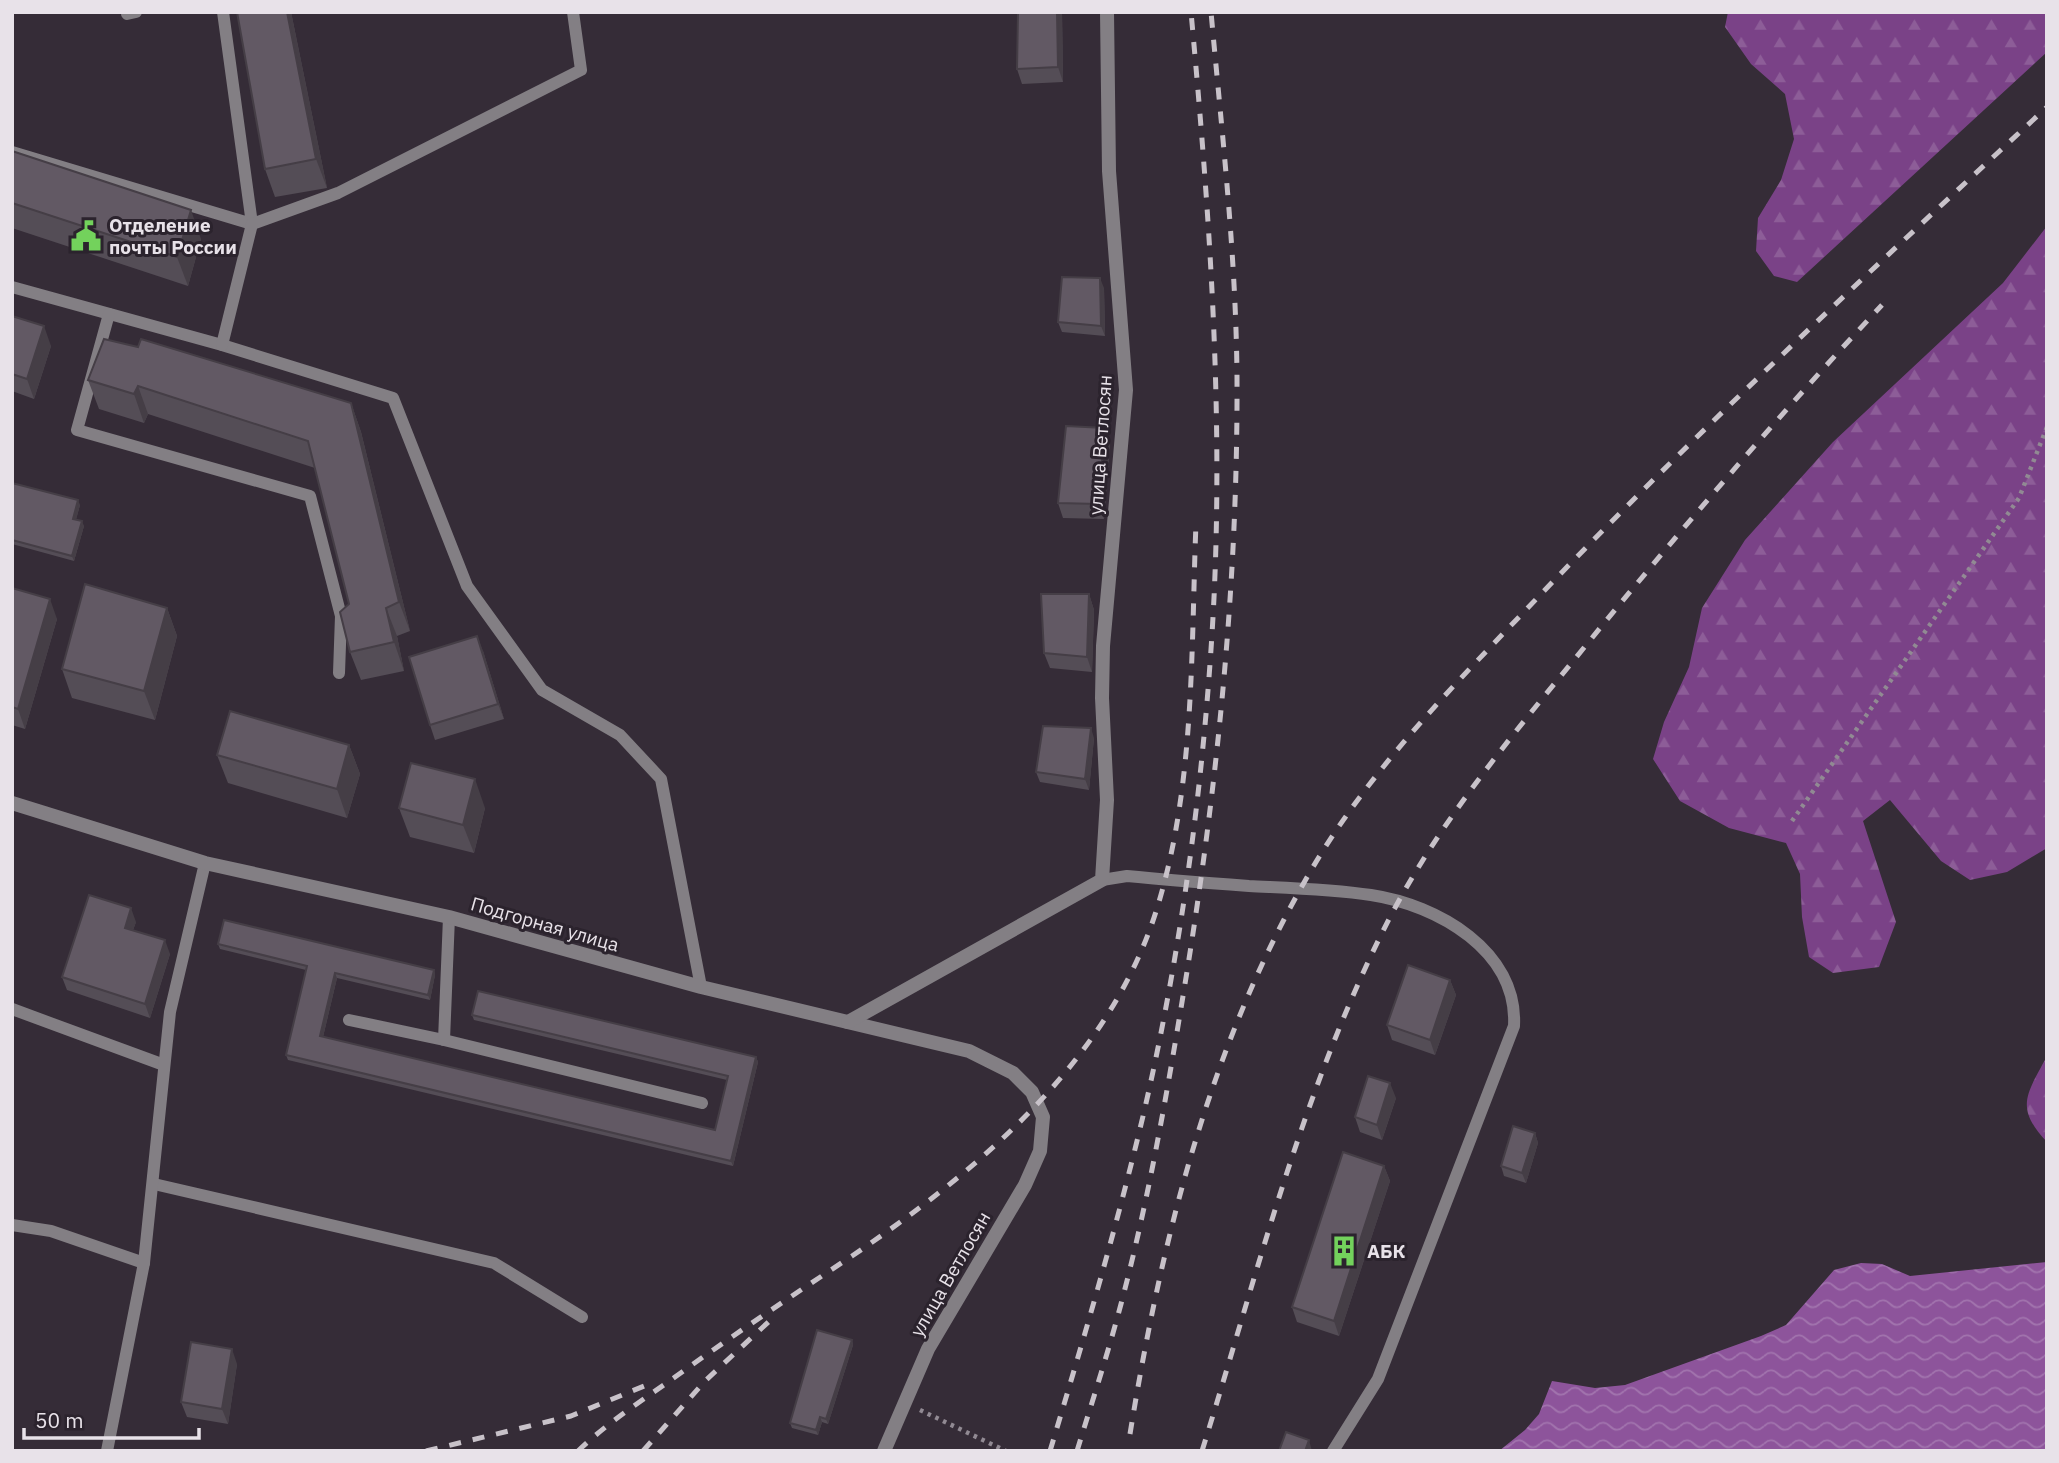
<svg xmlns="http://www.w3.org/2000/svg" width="2059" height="1463" font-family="'IBM Plex Sans',sans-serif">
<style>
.forest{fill:url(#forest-firs)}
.water{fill:url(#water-waves)}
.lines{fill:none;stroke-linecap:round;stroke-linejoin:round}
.path{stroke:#918a93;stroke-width:4.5;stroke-dasharray:3.5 5;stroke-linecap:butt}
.service{stroke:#837f84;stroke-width:12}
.minor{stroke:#837f84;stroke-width:14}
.rail{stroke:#c8c2c9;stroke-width:5;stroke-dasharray:12 12;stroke-linecap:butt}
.wall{fill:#544d56}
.shaded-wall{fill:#453e46}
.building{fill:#625964;stroke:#453e46;stroke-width:2}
.labels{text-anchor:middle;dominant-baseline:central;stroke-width:6;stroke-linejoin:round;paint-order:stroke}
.poi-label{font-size:19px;font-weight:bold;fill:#e8e2e9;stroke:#2b232d;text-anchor:start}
.street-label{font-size:19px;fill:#e8e2e9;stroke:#2b232d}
</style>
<defs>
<pattern id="forest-firs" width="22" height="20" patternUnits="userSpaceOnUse" patternTransform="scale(1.75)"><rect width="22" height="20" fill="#7a4287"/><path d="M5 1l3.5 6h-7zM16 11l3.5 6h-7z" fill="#8d5d98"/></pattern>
<pattern id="water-waves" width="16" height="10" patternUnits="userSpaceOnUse" patternTransform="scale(1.75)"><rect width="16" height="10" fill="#8d549b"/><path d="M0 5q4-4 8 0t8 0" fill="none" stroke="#a274ae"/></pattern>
</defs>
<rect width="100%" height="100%" fill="#352c37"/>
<g class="forest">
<polygon points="1728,12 2047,12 2047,52 1797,282 1774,276 1756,251 1758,218 1781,180 1794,139 1785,94 1751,64 1725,27"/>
<polygon points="2047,226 2047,848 2007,872 1970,880 1941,861 1890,800 1863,821 1896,922 1879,967 1833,973 1809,957 1802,917 1800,874 1786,843 1729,828 1680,801 1653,759 1664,722 1689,667 1702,608 1745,540 1833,442 2003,283"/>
<path d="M2047 1056V1142C2014 1107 2027 1094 2047 1056Z"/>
</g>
<polygon class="water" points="2047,1262 2047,1451 1499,1451 1525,1430 1539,1414 1552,1381 1595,1388 1625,1385 1761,1336 1786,1325 1834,1270 1861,1263 1882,1264 1910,1276"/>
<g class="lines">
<g class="path">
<polyline points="1792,821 2019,498 2047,427"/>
<polyline points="920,1410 1006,1451"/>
</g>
<g class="service">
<polyline points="127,14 136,12"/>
<polyline points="12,152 252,224 223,12"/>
<polyline points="12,287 222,345 393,398 467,586 542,690 620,735 661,779 701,987"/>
<polyline points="109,314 77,430 310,496 341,616 339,673"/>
<polyline points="222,345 252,224 338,193 581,70 573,12"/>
<path d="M1102 880 1127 876C1168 880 1208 883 1249 886 1290 888 1331 889 1371 895 1438 905 1518 951 1514 1026L1378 1379 1333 1451"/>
<polyline points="12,1009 164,1065"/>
<polyline points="349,1020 444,1040 702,1103"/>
<polyline points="444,1040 449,917"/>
<polyline points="154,1184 494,1263 582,1317"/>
<polyline points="12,1225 51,1231 144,1263"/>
<polyline points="107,1451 144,1263 170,1012 205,863"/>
</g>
<g class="minor">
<polyline points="12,803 205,863 449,917 701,987 969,1051 1013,1073 1032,1092 1043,1117 1040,1151 1025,1185 928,1349 884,1451"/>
<polyline points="848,1022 1102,880 1107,800 1102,698 1103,646 1126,390 1109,171 1107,12"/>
</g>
<g class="rail">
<path d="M1130 1434C1162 1237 1211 1040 1313 867 1374 764 1461 678 1543 592 1704 424 1876 266 2047 107"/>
<polyline points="426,1451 571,1416 654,1382"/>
<path d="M578 1451C605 1425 638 1403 668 1382 729 1338 790 1297 852 1256 980 1169 1112 1059 1158 905 1195 783 1191 649 1196 523"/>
<polyline points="643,1451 705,1381 777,1314"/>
<path d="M1050 1451C1084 1338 1117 1226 1144 1112 1180 956 1202 794 1212 634 1225 427 1210 218 1191 12"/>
<path d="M1077 1451C1092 1402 1108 1353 1121 1304 1148 1202 1166 1099 1183 996 1217 791 1238 584 1237 377 1236 255 1222 133 1211 12"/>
<path d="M1202 1451C1256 1278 1300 1100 1380 937 1433 828 1511 737 1587 644 1682 528 1780 414 1882 305"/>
</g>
</g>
<g class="wall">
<polygon points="237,12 291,12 327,188 275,197 265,169"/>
<polygon points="1062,12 1063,82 1022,84 1017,69"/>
<polygon points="12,151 201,239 188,286 12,228"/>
<polygon points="1104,288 1105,336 1062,332 1058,322"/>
<polygon points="12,316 51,346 34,399 12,391"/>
<polygon points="88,380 351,403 361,432 410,631 397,636 404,671 361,680 350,652 349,604 315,468 148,414 144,423 99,409"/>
<polygon points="1105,428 1110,443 1104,519 1063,518 1058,503"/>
<polygon points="12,483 80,505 76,519 84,526 74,561 12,544"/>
<polygon points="12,588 57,619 25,729 12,725"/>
<polygon points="1089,594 1094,610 1092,672 1050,668 1044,653"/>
<polygon points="167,608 177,636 155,720 72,698 62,669"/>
<polygon points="483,651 504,719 435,740 430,725"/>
<polygon points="1094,738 1089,790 1040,782 1036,772"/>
<polygon points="349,745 360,774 347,818 228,783 217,755"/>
<polygon points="399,808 485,808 474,853 410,837"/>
<polygon points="136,922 133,930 170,954 150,1018 67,990 62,977"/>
<polygon points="218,944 434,970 435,975 430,1000 337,978 323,1037 715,1130 727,1080 474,1020 472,1015 756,1057 758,1062 733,1166 288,1060 286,1055 306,970 220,949"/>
<polygon points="1450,980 1456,995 1435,1055 1392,1040 1387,1025"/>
<polygon points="1396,1098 1382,1140 1360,1132 1355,1117"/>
<polygon points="1535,1133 1538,1143 1526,1183 1504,1176 1501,1166"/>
<polygon points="1384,1166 1390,1181 1339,1336 1297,1322 1292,1307"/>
<polygon points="852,1340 853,1345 828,1424 822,1422 818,1435 792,1428 790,1423"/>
<polygon points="237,1364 228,1424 187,1417 181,1402"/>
</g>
<g class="shaded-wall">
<polygon points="287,12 291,12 327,188 316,159"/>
<polygon points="1057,12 1062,12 1063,82 1058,67"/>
<polygon points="191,210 201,239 188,286 177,257"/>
<polygon points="1100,278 1104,288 1105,336 1101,326"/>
<polygon points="44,326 51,346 34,399 27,379"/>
<polygon points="138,386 148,414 144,423 134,394"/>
<polygon points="351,403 361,432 410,631 399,602"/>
<polygon points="1105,428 1110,443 1104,519 1098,504"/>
<polygon points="78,500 80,505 75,524 73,519"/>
<polygon points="82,521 84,526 74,561 72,556"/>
<polygon points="1089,594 1094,610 1092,672 1087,657"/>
<polygon points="50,599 57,619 25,729 18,709"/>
<polygon points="167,608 177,636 155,720 144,691"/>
<polygon points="386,608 397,636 404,671 394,642"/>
<polygon points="477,636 483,651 504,719 498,704"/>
<polygon points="1091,728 1094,738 1089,790 1085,779"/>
<polygon points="349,745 360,774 347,818 337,789"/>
<polygon points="475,779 485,808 474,853 463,825"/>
<polygon points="131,908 136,922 129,941 125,928"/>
<polygon points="165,940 170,954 150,1018 145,1004"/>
<polygon points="434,970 435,975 430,1000 428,995"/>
<polygon points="335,973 337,978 322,1041 320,1036"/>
<polygon points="1450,980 1456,995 1435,1055 1430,1040"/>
<polygon points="756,1057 758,1062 733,1166 731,1161"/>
<polygon points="1390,1083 1396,1098 1382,1140 1377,1125"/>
<polygon points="1535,1133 1538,1143 1526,1183 1522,1173"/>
<polygon points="1384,1166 1390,1181 1339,1336 1334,1321"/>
<polygon points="852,1340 853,1345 828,1424 826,1419"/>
<polygon points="232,1349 237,1364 228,1424 222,1409"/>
<polygon points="820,1417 822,1422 818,1435 816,1430"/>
<polygon points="1309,1440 1312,1451 1305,1451"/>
</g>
<g class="building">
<polygon points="237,12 287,12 316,159 265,169"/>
<polygon points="1018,12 1057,12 1058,67 1017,69"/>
<polygon points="12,151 191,210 177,257 12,203"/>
<polygon points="1062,277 1100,278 1101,326 1058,322"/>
<polygon points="12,316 44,326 27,379 12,374"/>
<polygon points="104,339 138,347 141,339 351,403 399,602 386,608 394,642 350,652 340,612 349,604 308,441 138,386 134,394 88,380"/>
<polygon points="1066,426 1105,428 1098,504 1058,503"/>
<polygon points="12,483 78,500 73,519 82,521 72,556 12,540"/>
<polygon points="85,584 167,608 144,691 62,669"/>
<polygon points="12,588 50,599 18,709 12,707"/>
<polygon points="1041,594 1089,594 1087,657 1044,653"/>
<polygon points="477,636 498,704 430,725 409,657"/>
<polygon points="230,711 349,745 337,789 217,755"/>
<polygon points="1043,726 1091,728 1085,779 1036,772"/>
<polygon points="411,763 475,779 463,825 399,808"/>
<polygon points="89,895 131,908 125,928 165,940 145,1004 62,977"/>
<polygon points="224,920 434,970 428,995 335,973 320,1036 715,1130 728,1076 472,1015 478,991 756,1057 731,1161 286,1055 307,966 218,944"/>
<polygon points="1408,965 1450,980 1430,1040 1387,1025"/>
<polygon points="1368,1076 1390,1083 1377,1125 1355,1117"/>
<polygon points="1513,1126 1535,1133 1522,1173 1501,1166"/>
<polygon points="1343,1152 1384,1166 1334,1321 1292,1307"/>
<polygon points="817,1330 852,1340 826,1419 820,1417 816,1430 790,1423"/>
<polygon points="191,1342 232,1349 222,1409 181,1402"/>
<polygon points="1286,1432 1309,1440 1305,1451 1279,1451"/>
</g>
<defs>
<g id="civic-bare" transform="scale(2.415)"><path d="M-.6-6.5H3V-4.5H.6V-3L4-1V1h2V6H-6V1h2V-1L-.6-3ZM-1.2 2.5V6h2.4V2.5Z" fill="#73d25c" stroke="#2b232d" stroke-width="2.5" paint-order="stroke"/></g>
<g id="building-bare" transform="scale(2.415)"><path d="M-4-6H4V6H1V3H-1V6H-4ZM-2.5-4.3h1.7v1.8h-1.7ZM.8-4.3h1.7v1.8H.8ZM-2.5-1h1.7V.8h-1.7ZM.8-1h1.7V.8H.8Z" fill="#73d25c" stroke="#2b232d" stroke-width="2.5" paint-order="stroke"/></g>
</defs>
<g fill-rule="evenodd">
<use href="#civic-bare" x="86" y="236"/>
<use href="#building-bare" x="1344" y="1251"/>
</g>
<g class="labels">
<g class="poi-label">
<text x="109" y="225">Отделение<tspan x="109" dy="22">почты России</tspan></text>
<text x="1367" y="1251">АБК</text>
</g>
<g class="street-label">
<text transform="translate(1100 445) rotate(-86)">улица Ветлосян</text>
<text transform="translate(545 924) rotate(16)">Подгорная улица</text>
<text transform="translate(950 1274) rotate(-60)">улица Ветлосян</text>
</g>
</g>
<rect width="2059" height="1463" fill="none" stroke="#e8e2e9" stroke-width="28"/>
<path d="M24 1428v10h175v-10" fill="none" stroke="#e8e2e9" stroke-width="3.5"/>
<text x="35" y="1428" font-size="21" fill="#e8e2e9" stroke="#2b232d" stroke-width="5" paint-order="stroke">50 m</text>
</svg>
